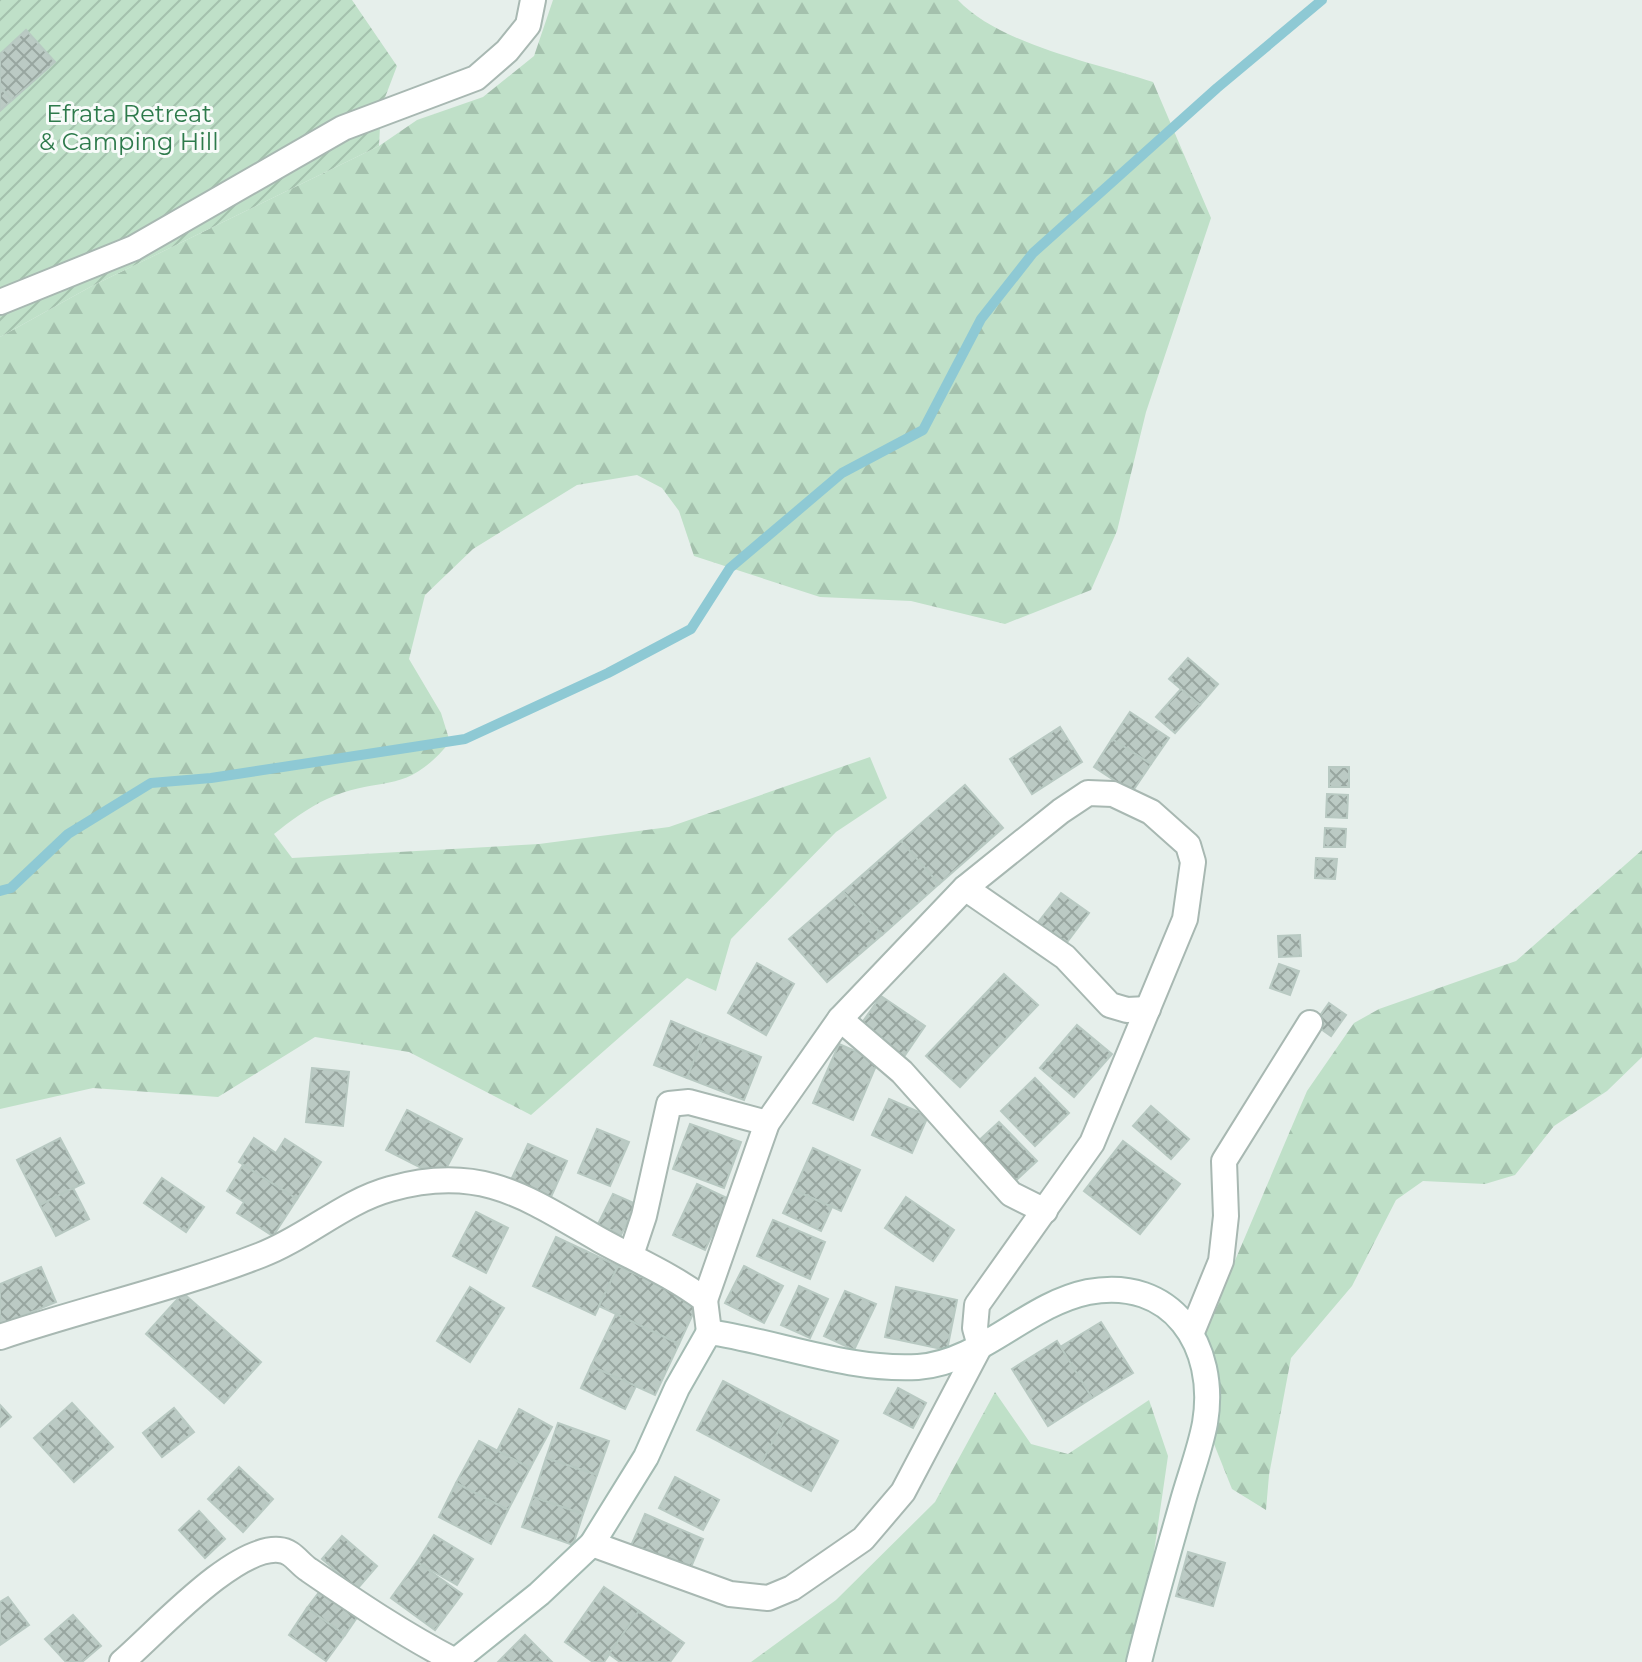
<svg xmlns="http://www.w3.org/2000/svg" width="1642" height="1662" font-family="Montserrat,sans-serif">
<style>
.forest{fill:url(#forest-firs)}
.garden{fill:url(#garden-furrows)}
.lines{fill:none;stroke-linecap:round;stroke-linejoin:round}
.stream{stroke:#8ec9d4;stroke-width:10}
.building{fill:url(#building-cross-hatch);stroke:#b8c9c2;stroke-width:2}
.street-casing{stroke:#a8b8b2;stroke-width:28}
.secondary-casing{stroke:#a4bbb3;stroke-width:28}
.street{stroke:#fff;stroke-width:24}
.secondary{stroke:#fff;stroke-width:24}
.labels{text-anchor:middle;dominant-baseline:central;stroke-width:6;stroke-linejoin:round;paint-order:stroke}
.park-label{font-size:24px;fill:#2d7a4b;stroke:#f7fbf9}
</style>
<defs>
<pattern id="forest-firs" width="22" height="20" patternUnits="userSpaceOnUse" patternTransform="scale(2)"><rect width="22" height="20" fill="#bfe0c8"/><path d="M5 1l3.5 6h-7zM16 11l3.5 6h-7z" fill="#a4c1ad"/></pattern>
<pattern id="garden-furrows" width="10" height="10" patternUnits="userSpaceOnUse" patternTransform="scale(2)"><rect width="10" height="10" fill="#bfe0c8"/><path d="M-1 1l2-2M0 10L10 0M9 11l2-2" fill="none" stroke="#a4c1ad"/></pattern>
<pattern id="building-cross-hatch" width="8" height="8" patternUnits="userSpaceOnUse" patternTransform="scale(2)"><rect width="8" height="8" fill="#bbcac4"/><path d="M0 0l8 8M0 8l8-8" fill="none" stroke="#98a6a0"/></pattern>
</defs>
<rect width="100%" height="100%" fill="#e6efeb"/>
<g class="forest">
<path d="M553 0H958C999 44 1095 63 1153 82L1211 218 1146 412 1117 531 1091 590 1005 624 911 601 820 597 694 556 679 511 662 488 637 475 577 485 473 549 425 595 409 659 441 713 450 742C404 798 381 774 327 799 309 807 289 822 274 834L292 858 539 844 669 827 870 757 887 798 836 832 731 939 716 991 687 978 531 1115 409 1052 315 1037 218 1097 93 1088 0 1109V337L92 286 379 146 417 120 483 97 534 56Z"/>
<polygon points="1642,850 1642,1057 1607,1091 1554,1126 1515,1175 1485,1184 1423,1181 1396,1200 1352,1286 1291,1358 1269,1475 1266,1510 1232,1489 1206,1424 1197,1350 1307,1091 1354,1023 1379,1009 1516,961"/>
<polygon points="995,1392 1031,1444 1068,1454 1149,1400 1168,1456 1138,1662 751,1662 836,1600 935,1502"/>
</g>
<polygon class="garden" points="0,0 352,0 397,66 381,108 379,146 92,286 0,337"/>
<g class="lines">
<polyline class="stream" points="0,891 11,888 68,834 151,783 211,778 465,739 608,673 691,629 730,568 842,473 923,430 981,319 1033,253 1217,88 1322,0"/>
</g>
<g class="building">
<polygon points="26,30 55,62 12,100 0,87 0,54"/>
<polygon points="0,87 12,100 0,111"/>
<polygon points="1188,658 1218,684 1200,705 1169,679"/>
<polygon points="1181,689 1200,705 1175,733 1156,717"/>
<polygon points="1130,712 1169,738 1151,764 1112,739"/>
<polygon points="1060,727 1082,762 1032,794 1010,759"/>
<polygon points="1112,739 1151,764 1132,792 1094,767"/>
<rect x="1329" y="767" width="20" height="20"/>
<polygon points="965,785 1003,828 939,884 901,841"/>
<polygon points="1327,794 1348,795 1347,818 1326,817"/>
<polygon points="1325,828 1346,829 1345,847 1324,847"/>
<polygon points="901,841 939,884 882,935 843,892"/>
<polygon points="1316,858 1337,859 1335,879 1315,878"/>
<polygon points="843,892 882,935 827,982 789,939"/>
<polygon points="1061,893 1089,913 1064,946 1036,925"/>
<polygon points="1300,935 1301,956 1279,957 1278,936"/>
<polygon points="757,963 794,984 766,1035 728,1013"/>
<polygon points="1279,964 1299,971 1290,995 1270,988"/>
<polygon points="1004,974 1038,1005 960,1087 926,1056"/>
<polygon points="881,996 925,1026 903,1058 859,1027"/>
<polygon points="1329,1003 1346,1015 1331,1036 1314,1024"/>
<polygon points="671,1021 704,1035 687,1078 654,1065"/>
<polygon points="1077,1025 1112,1054 1074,1097 1040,1068"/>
<polygon points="704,1035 761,1057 744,1100 687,1078"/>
<polygon points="839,1044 878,1061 853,1120 813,1103"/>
<polygon points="312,1068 349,1072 343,1126 306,1122"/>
<polygon points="1035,1078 1069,1113 1035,1146 1001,1111"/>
<polygon points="889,1099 928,1116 912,1153 872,1135"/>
<polygon points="1151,1106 1189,1139 1171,1159 1133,1126"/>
<polygon points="407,1110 462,1139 441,1178 386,1150"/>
<polygon points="999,1122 1037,1161 1012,1184 974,1145"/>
<polygon points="690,1124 741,1142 724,1188 673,1169"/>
<polygon points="597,1129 629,1142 610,1186 578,1173"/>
<polygon points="60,1138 84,1183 40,1205 17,1160"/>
<polygon points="254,1138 276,1153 285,1139 321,1162 297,1199 239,1162"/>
<polygon points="1123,1141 1180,1184 1140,1234 1084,1191"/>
<polygon points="528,1144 567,1161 551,1197 511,1180"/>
<polygon points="813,1148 860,1170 841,1211 794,1190"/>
<polygon points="243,1165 297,1199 273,1236 237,1213 244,1202 227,1191"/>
<polygon points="162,1178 204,1207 186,1232 144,1203"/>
<polygon points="697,1184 729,1199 705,1250 673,1235"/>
<polygon points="73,1188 89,1219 56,1236 40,1205"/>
<polygon points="794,1190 832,1207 821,1231 783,1213"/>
<polygon points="613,1194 636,1204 621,1235 598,1224"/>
<polygon points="906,1197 954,1230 933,1261 885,1228"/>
<polygon points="476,1212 508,1228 486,1273 453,1256"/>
<polygon points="773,1220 825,1242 810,1279 757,1256"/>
<polygon points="556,1237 618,1266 595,1315 533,1286"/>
<polygon points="618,1266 698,1303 679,1344 599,1306"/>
<polygon points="744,1266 783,1286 764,1323 725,1303"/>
<polygon points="41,1267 56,1302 0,1325 0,1284"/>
<polygon points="799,1286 828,1299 810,1338 781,1325"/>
<polygon points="470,1287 504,1308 470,1362 437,1341"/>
<polygon points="896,1287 957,1300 947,1350 885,1337"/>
<polygon points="845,1291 876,1304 854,1350 824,1336"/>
<polygon points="183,1293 261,1362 224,1403 146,1334"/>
<polygon points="616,1314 679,1344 655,1395 591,1366"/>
<polygon points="1101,1322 1133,1373 1092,1398 1060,1347"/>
<polygon points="1057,1341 1092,1398 1048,1426 1012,1369"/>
<polygon points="591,1366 636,1386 625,1409 581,1388"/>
<polygon points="723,1381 787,1415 761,1464 697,1430"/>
<polygon points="898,1388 926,1403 913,1428 884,1413"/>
<polygon points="72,1403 113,1447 74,1482 34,1438"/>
<polygon points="0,1405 11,1417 0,1427"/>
<polygon points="174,1408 194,1432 162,1457 143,1433"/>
<polygon points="519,1409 552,1427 530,1468 497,1451"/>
<polygon points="787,1415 838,1441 811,1491 761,1464"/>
<polygon points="558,1423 609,1441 597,1475 546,1458"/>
<polygon points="479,1441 530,1468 508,1510 456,1483"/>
<polygon points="546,1458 597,1475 583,1514 533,1497"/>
<polygon points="239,1467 273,1499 243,1532 208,1499"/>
<polygon points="675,1477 719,1500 703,1530 659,1508"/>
<polygon points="456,1483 508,1510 491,1544 439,1517"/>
<polygon points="533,1497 583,1514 573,1545 522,1527"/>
<polygon points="199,1511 225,1539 205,1558 179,1530"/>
<polygon points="645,1514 703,1539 688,1574 630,1548"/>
<polygon points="434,1535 473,1559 457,1585 417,1562"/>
<polygon points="342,1536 377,1566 357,1589 322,1559"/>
<polygon points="1188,1552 1225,1563 1213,1606 1176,1596"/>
<polygon points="417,1562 462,1594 435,1630 391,1598"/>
<polygon points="323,1587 360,1613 345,1635 307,1608"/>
<polygon points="604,1587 639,1611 604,1662 593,1662 565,1642"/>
<polygon points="8,1597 29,1625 0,1645 0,1602"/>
<polygon points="307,1608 345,1635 326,1661 289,1635"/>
<polygon points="639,1611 684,1643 670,1662 620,1662 609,1654"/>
<polygon points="73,1615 101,1646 82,1662 66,1662 45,1639"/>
<polygon points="525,1635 552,1662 498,1662"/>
</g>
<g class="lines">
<g class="street-casing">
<g id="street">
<polyline points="0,302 134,248 343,128 476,78 507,51 528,25 533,0"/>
<polyline points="965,888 1065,957 1110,1005 1127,1010 1148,1009"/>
<polyline points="840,1019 902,1072 1011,1194 1045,1211"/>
<polyline points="631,1255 644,1216 669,1104 689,1102 767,1123"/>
<polyline points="1192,1332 1221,1261 1226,1216 1224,1161 1310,1023"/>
<path d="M0 1337C87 1308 176 1288 261 1255 306 1238 343 1202 390 1189 481 1163 527 1198 600 1240 636 1260 672 1275 705 1300L709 1332"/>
<polyline points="592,1544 730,1594 768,1598 792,1588 863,1539 903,1492 980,1346 975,1328 977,1305 1092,1143 1185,919 1193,862 1188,845 1151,812 1113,794 1088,793 1061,811 965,888 840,1019 767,1123 705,1300"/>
<path d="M122 1662C157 1632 234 1546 279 1550 293 1551 298 1563 309 1570 357 1603 403 1634 455 1661"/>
</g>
</g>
<g class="secondary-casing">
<path id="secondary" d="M454 1662 539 1594 592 1544 646 1457 677 1388 709 1332C777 1342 848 1371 918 1367 982 1362 1026 1305 1088 1292 1172 1276 1218 1346 1205 1423 1200 1450 1189 1478 1182 1504 1167 1557 1152 1609 1139 1662"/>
</g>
<use href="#street" class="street"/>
<use href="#secondary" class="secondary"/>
</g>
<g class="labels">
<g class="park-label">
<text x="129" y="113">Efrata Retreat<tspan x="129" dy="28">&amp; Camping Hill</tspan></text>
</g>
</g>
</svg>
